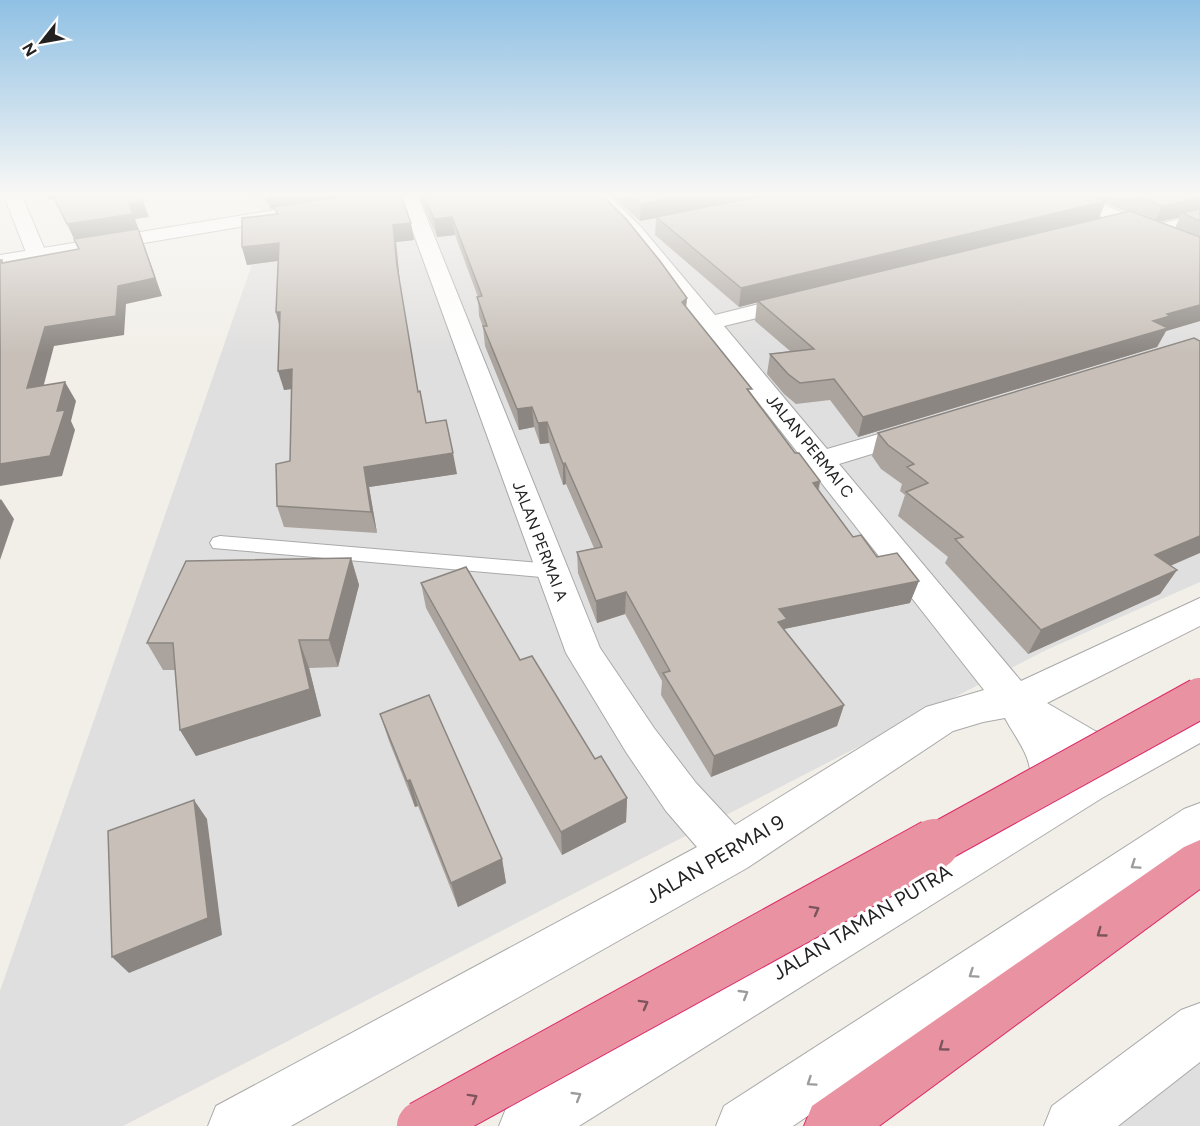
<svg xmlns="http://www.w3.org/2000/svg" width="1200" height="1126" font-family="Figtree,sans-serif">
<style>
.residential{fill:#e0dfdf}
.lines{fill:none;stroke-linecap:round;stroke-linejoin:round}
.service-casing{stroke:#a9a9a9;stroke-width:2}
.minor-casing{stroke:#a9a9a9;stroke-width:2}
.tertiary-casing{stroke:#a9a9a9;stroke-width:2}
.motorway-casing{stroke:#dc2a67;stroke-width:2}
.service{fill:#fff;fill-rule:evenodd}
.minor{fill:#fff;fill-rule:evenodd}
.tertiary{fill:#fff;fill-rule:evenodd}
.motorway{fill:#e892a2;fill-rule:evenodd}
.motorway-bridge-far1-casing{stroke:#dc2a67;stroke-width:42;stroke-linecap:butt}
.motorway-bridge-casing{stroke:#dc2a67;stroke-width:52;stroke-linecap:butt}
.motorway-bridge-far1{stroke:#e892a2;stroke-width:40}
.motorway-bridge{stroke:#e892a2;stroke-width:50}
.wall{fill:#aba49e;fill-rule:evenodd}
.shaded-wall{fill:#8b8681}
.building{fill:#c7bfb8;stroke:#8b8681;stroke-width:1.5}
.oneway{stroke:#9c9c9c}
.oneway2{stroke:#7b545c}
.labels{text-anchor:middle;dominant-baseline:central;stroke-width:6;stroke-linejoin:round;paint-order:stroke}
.street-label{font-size:16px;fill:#222;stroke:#fff}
.near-street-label{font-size:20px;fill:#222;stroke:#fff}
</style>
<rect width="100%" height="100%" fill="#f2efe9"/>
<g class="residential">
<polygon points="248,196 1200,196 1200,582 1046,650 123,1126 0,1126 0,991 268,218"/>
<polygon points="1200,1045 1200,1126 1084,1126"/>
</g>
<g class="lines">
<g class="service-casing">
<g id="service">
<polygon points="1200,214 1200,222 1150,234 1144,230 1146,227"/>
<polygon points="220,536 552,564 560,566 563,571 560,576 552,578 213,548 210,543 213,538"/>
</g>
</g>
<g class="minor-casing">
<g id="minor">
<polygon points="4,196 22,196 47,255 44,259 30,259 27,255"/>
<path d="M400 196H418L600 648 654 728 696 783 735 825 926 707 984 690 627 235 591 196H610L641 227 715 315 799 294 807 296 810 301 807 306 724 326 827 449 917 423 927 425 931 431 927 437 839 464 1021 681 1200 598V626L1047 703 1095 731 1133 744 1139 757 1133 770 1118 775 1066 756C1074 777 1071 798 1061 818L1046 824 1031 818C1019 793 1032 792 1030 771 1029 753 1013 734 1005 718L983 722 953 731 747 868 291 1126H208L216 1106 697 847 666 811 626 752 566 653Z"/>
<polygon points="1058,196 1082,196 1200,244 1200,257 1061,200"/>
<polygon points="1200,1003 1200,1062 1118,1126 1044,1126 1052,1106 1181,1010"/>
</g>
</g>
<g class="tertiary-casing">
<g id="tertiary">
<polygon points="287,208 293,210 296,214 293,218 0,267 0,255"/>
<polygon points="1200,706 1200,743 1102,798 579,1126 499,1126 507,1106 1072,772 1186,711"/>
<polygon points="1200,803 1200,848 793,1126 716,1126 724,1106 1184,809"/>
</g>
</g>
<g class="motorway-casing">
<polygon id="motorway" points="1200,840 1200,889 879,1126 804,1126 812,1106 1184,847"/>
</g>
<use href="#service" class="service"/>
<use href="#minor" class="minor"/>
<use href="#tertiary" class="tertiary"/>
<use href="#motorway" class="motorway"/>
<g class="motorway-bridge-far1-casing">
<polyline id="motorway-bridge-far1" points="932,846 1200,698"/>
</g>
<g class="motorway-bridge-casing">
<polyline id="motorway-bridge" points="422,1126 934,844"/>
</g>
<use href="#motorway-bridge-far1" class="motorway-bridge-far1"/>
<use href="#motorway-bridge" class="motorway-bridge"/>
</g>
<g class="wall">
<polygon points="263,196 401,196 414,240 396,242 400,284 418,392 426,423 457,474 369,487 377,533 284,527 277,506 290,461 292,389 284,390 279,325 276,312 278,261 247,265 242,247 276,214 275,209 271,209"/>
<polygon points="419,196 603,196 687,298 686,306 795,453 820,481 819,490 853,537 910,603 784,629 844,705 837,726 711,777 661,695 662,681 625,614 597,623 578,573 577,552 594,548 566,484 563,485 549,443 540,444 534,427 519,430 485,346 483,327 479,316 478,297 455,235 437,237"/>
<path d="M613 196H1200V321L1166 331 1157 347 858 437 830 400 796 404 784 394 767 374 770 354 790 351 755 321 757 302 739 307 655 235 656 218 640 221ZM1105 203 1127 212 1099 218ZM1180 217 1175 228 1159 222Z"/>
<polygon points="878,433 1170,566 1177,570 1160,594 1028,654 945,563 948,557 898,516 905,495 900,491 902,484 881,469 872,456"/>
<polygon points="351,558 359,585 338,667 309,668 321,716 196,756 180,730 175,670 163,670 147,643"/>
<polygon points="421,583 520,660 595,759 627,798 626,822 562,855 426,608"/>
<polygon points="380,714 502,859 506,883 458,907 418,806 415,807 389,741"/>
</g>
<g class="shaded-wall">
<polygon points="47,196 53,196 54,199 49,200"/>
<polygon points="267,196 354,196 271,209"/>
<polygon points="684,196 767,196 640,221 641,204"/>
<polygon points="1200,198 1200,213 1182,213 1180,217 1154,223 1162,206"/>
<polygon points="143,201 149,217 135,219 162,296 126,304 124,335 54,346 38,407 27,388 45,327 118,286 139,231 75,241 67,224 129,203"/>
<polygon points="1106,201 1099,218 739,307 741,288"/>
<polygon points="452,217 455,235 437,237 434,219"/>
<polygon points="411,223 414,240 396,242 400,284 397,266 393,225"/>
<polygon points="279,243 284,260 247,265 242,247"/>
<polygon points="687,298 685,317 682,302"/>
<polygon points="1200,305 1200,321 1166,331 1157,347 858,437 863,417 1153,321 1167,314"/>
<polygon points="276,312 280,312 281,331"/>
<polygon points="292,369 298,388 284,390 278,371"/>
<polygon points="65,382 76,401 71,421 75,430 62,476 0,486 0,464 57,411"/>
<polygon points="532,407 534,427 519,430 517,409"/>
<polygon points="547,422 549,443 540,444 538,423"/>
<polygon points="453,453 457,474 369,487 377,533 371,512 364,467"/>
<polygon points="565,463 566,484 563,485 563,464"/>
<polygon points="820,481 815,503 813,483"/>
<polygon points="1,499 14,519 0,560 0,500"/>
<polygon points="1200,536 1200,553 1140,579 1155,555"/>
<polygon points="351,558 359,585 338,667 329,640"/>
<polygon points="1177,570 1160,594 1028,654 1041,630"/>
<polygon points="919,581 910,603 784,629 781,641 773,643 779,609"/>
<polygon points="626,592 625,614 597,623 596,601"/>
<polygon points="299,640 309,668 321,716 196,756 180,730"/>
<polygon points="844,705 837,726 711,777 714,756"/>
<polygon points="410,780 418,806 415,807 407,781"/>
<polygon points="627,798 626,822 562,855 561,832"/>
<polygon points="194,800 207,819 222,935 129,973 112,957"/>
<polygon points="502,859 506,883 458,907 451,883"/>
</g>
<g class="building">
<polygon points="53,196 140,196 143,201 129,203 133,214 67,224"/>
<polygon points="345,196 401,196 411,223 393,225 397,266 418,392 420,391 426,423 446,420 453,453 364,467 371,512 277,506 276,464 290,461 292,369 278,371 280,312 276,312 279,243 242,247 242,218 278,214 274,207"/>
<polygon points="424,196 603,196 626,219 660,261 687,298 682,302 752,389 747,389 795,453 799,453 820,481 813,483 853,537 861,535 877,557 897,553 919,581 779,609 787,619 778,622 844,705 714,756 663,673 670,671 626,592 596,601 577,552 602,547 565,463 563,464 547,422 538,423 532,407 517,409 483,326 487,326 477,297 482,296 452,217 434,219"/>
<polygon points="631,196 684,196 641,204"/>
<polygon points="762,196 1092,196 1106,201 741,288 656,217"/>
<polygon points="1137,196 1200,196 1200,198 1162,206"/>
<polygon points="1200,209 1200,221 1182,213"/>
<polygon points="1130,211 1200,237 1200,305 1167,314 1170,316 1153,321 1168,328 863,417 834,379 800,383 788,374 770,354 814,349 758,301"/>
<polygon points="138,229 155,278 118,286 116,316 45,327 27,388 65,382 57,411 65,410 50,456 0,464 0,260 2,260 2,263 79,249 74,239"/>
<polygon points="1194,338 1200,341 1200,536 1155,555 1177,570 1041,630 955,539 963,537 906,492 928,483 907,467 914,464 888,445 878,433"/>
<polygon points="351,558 329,640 299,640 310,689 180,730 173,643 147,643 186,561"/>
<polygon points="466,567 520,660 532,656 595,759 601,756 627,798 561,832 421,583"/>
<polygon points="429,695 502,859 451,883 410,780 407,781 380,714"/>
<polygon points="194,800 208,918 112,957 108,831"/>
</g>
<defs><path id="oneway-chevron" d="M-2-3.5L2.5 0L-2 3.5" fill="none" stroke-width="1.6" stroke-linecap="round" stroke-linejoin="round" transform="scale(1.5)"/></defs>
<g class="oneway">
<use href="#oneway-chevron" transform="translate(1135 865) rotate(146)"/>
<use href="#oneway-chevron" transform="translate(973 974) rotate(146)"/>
<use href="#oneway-chevron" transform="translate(744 994) rotate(-31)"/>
<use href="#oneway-chevron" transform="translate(811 1082) rotate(146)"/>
<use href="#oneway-chevron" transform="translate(577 1096) rotate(-31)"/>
</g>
<g class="oneway2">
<use href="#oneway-chevron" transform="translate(815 910) rotate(-29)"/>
<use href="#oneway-chevron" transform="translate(1101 933) rotate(144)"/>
<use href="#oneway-chevron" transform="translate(644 1004) rotate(-29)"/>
<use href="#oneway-chevron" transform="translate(943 1047) rotate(144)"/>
<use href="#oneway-chevron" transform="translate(473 1098) rotate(-29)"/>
</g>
<linearGradient id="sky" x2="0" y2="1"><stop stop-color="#8fc0e4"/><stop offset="0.55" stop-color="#f9f8f5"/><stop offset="1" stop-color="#f9f8f5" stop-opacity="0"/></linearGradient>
<rect width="1200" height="354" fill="url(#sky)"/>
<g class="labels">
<g class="street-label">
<text transform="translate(810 446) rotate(51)">JALAN PERMAI C</text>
<text transform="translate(540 541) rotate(69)">JALAN PERMAI A</text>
</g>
<g class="near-street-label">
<text transform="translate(715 859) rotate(-30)">JALAN PERMAI 9</text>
<text transform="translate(862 922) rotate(-31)">JALAN TAMAN PUTRA</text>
</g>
</g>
<g transform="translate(42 42) rotate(239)" stroke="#ffffff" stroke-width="4.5" paint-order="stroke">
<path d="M0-4.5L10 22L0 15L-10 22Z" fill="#222222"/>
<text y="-9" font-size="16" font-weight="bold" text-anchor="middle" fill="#222222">N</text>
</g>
</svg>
